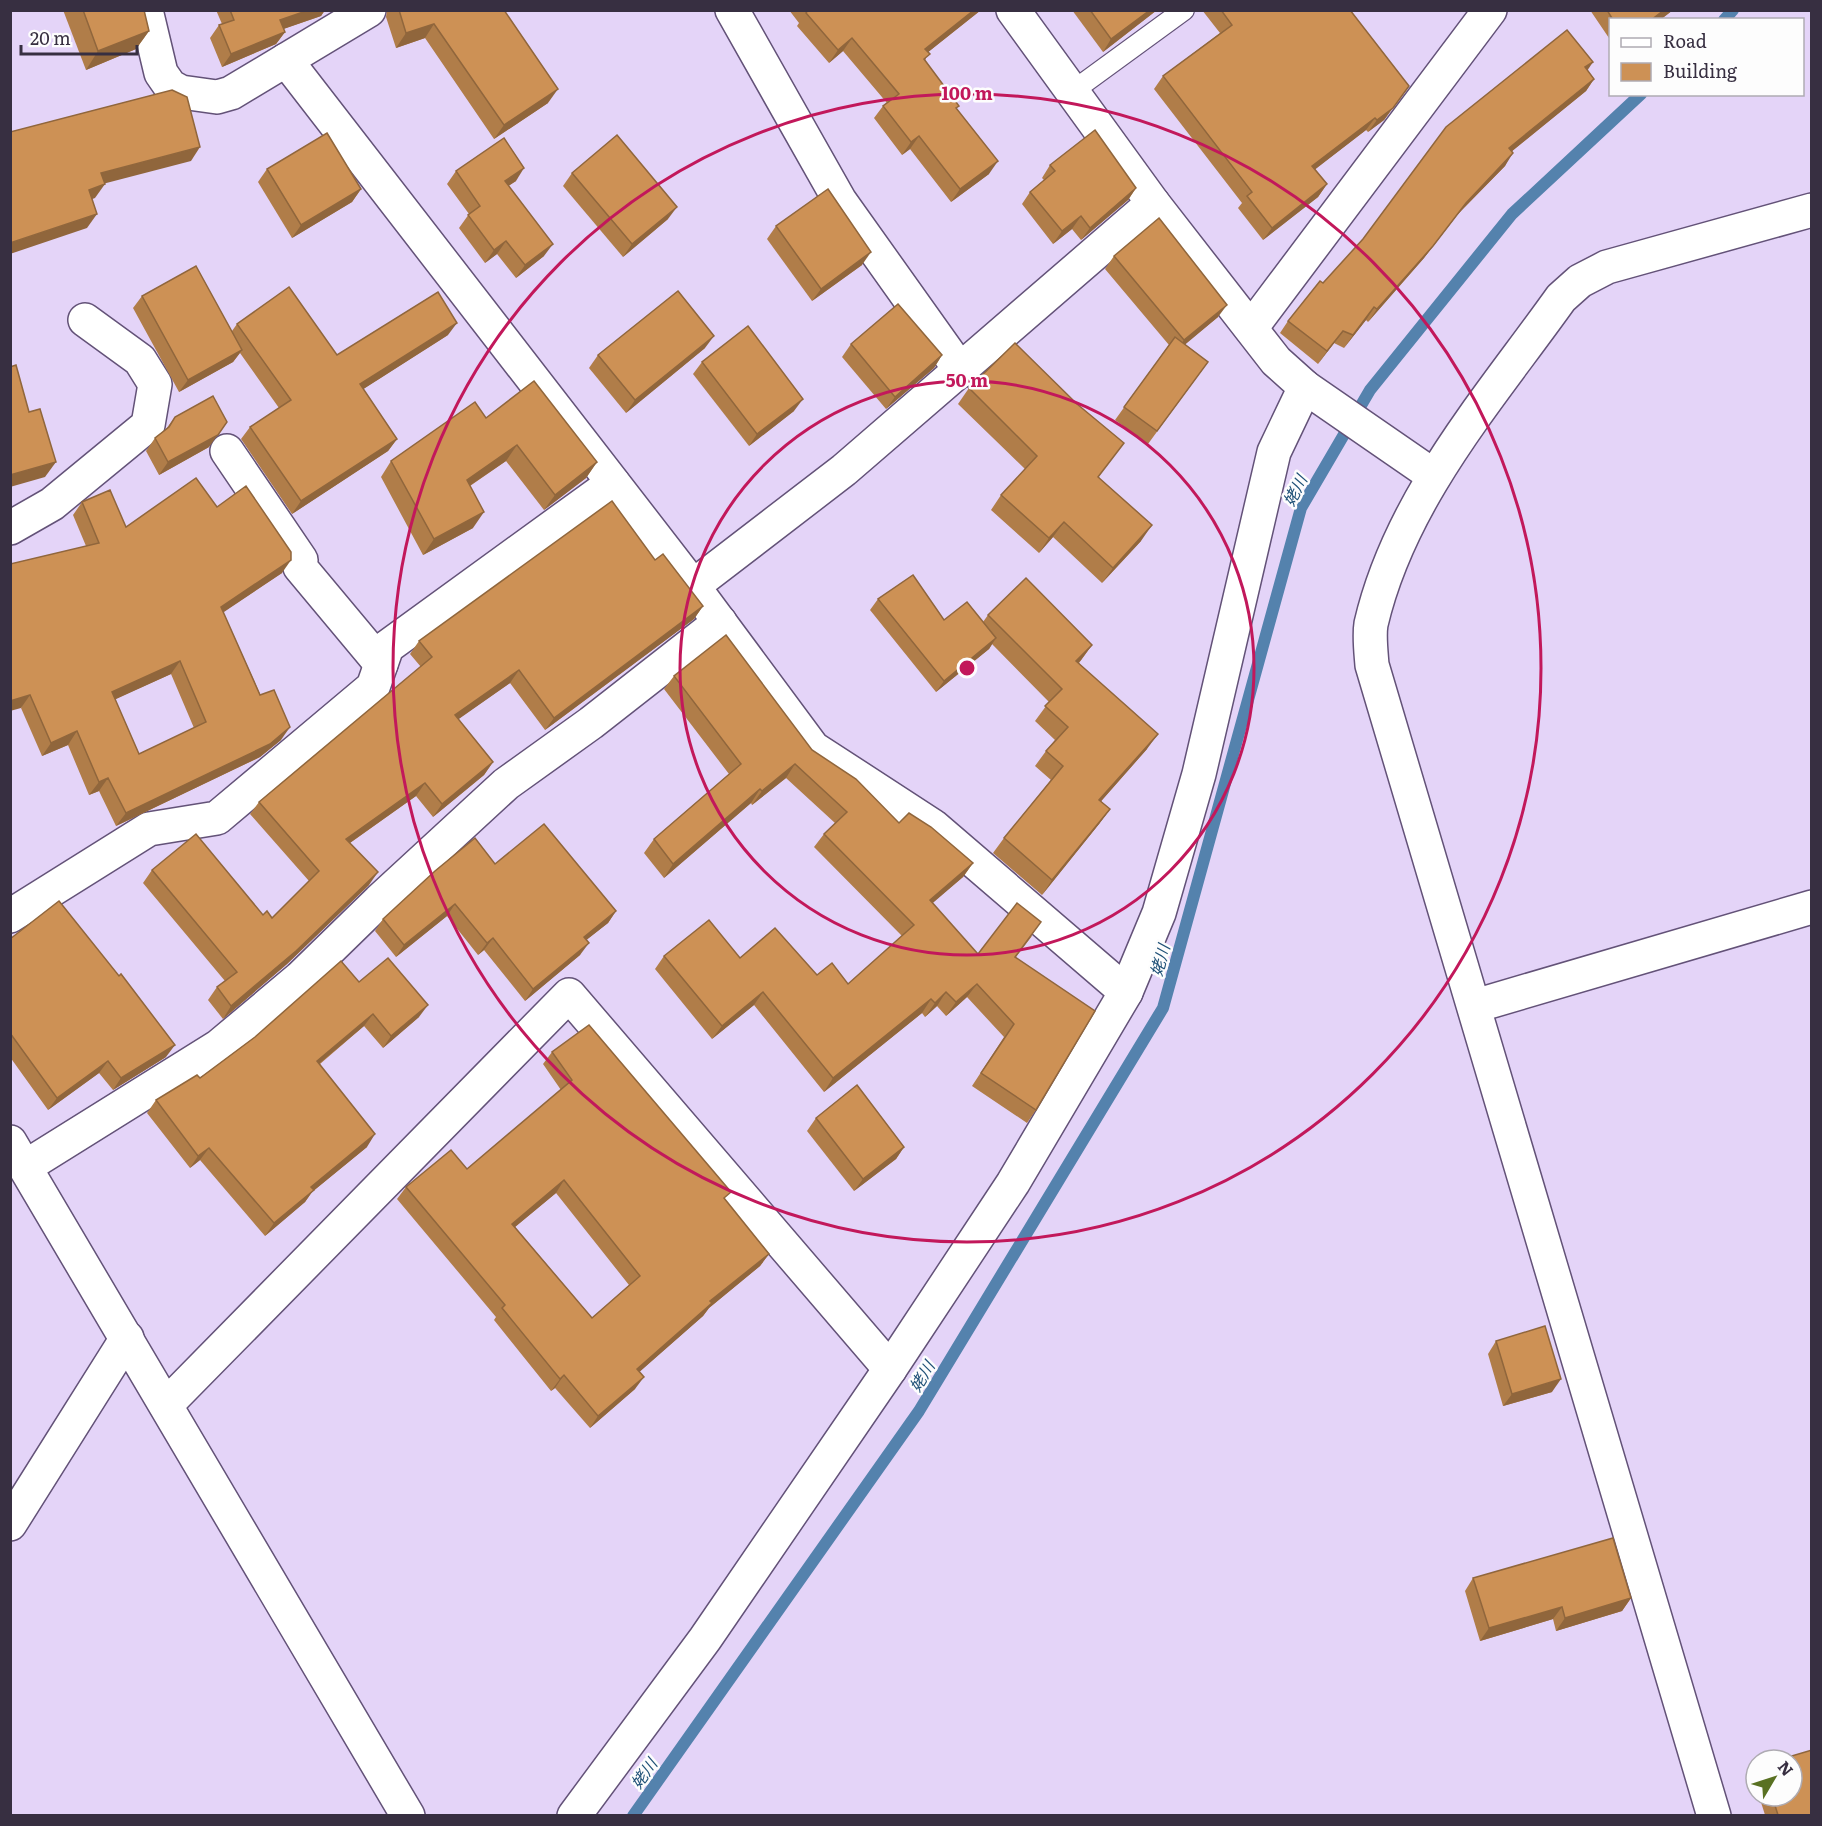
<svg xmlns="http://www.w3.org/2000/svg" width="1822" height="1826" font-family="Literata,'Noto Sans JP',serif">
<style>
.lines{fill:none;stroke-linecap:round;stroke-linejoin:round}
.stream{stroke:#5482ad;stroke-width:12}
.service-casing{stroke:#635278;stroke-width:22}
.minor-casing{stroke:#635278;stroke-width:36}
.service{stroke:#fff;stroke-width:20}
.minor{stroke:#fff;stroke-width:33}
.wall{fill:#b07d49;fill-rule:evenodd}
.shaded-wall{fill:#90663c}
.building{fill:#cd9155;stroke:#90663c;stroke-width:1.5;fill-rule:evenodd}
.ring{fill:none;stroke:#c2185b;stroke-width:3}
.labels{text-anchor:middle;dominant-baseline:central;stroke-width:5;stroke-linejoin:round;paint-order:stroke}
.water-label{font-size:16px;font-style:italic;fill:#215278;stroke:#fdfdfd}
.centre{fill:#c2185b;stroke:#fdfdfd;stroke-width:3}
.ring-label{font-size:18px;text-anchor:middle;font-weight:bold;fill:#c2185b;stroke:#fdfdfd;stroke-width:5;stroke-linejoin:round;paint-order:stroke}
</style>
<rect width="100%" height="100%" fill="#e4d4f8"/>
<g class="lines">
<g class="stream">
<polyline points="1724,20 1733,10"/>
<polyline points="633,1816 919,1411 1163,1008 1301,508 1370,390 1512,214 1641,94"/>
</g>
<g class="service-casing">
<polyline id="service" points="1073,91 1184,10"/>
</g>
<g class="minor-casing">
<g id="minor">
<polyline points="146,10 161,73 170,86 181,92 217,97 231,93 369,10"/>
<polyline points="732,10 840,201 961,371"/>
<polyline points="1013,10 1153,203 1276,361 1305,387 1434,476"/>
<polyline points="286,60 693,586 813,748 933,826 1126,992"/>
<polyline points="1251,328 1490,10"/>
<polyline points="227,451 301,560 300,567 381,664"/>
<polyline points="10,528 52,504 148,425 155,384 140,360 85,320"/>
<polyline points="693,586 844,470 1153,203"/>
<polyline points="10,916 149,829 217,818 373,687 387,647 613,483"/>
<polyline points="1475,1006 1812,907"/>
<polyline points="10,1142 408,1816"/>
<polyline points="25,1167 219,1046 300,978 379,901 506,784 591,723 720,622"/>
<polyline points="166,1405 569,995 890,1369"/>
<polyline points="10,1524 127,1338"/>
<polyline points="574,1816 705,1639 890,1369 1013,1183 1126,992 1159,913 1199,774 1274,452 1305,387"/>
<path d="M1714 1816 1372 665C1371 652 1369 636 1371 624 1400 499 1489 399 1561 298L1580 281 1607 267 1812 210"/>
</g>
</g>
<use href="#service" class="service"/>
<use href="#minor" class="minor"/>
</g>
<g class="wall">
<polygon points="63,10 144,10 149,31 136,49 86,70"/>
<polygon points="216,10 325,10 321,16 283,29 285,32 276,44 222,67 210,38 219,25 222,24"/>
<polygon points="387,10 504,10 548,103 494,139 425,38 396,48 386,17"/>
<polygon points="789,10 981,10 928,52 925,61 957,109 989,174 951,202 910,149 902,155 874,118 883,106 887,103 843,51 829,63 797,26 799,23"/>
<polygon points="1072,10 1157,10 1103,52"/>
<polygon points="1202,10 1350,10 1409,86 1384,120 1368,132 1366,130 1315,169 1327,184 1318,197 1263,240 1238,208 1242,203 1154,89 1163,76 1220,33"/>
<polygon points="1590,10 1673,10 1660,20 1611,20 1611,41"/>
<polygon points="1587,70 1594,79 1586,91 1512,151 1505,166 1457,215 1424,258 1368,322 1366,320 1344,348 1334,343 1318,364 1280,333 1288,321 1323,283"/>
<polygon points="1050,165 1136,188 1128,200 1081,240 1072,229 1053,244 1022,204 1030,192 1044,180 1042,178"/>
<polygon points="267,169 361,189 352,202 292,238 258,182"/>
<polygon points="456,171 516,181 508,186 544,256 516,278 497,254 485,263 459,228 469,214 447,184"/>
<polygon points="572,173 668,219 623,257 563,186"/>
<polygon points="776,226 862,265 812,301 767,239"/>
<polygon points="1114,256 1218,317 1185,344 1208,362 1148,444 1115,420 1169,345 1105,269"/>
<polygon points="142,296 232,331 237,324 337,355 448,335 363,389 397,439 388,451 292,514 241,439 250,427 279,408 240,353 233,362 179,392 133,308"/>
<polygon points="851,344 942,355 934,368 886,409 842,357"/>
<polygon points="705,348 626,413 589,368 598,355"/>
<polygon points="702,362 794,411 749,446 693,374"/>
<polygon points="969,388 1099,477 1141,541 1102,583 1053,537 1039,553 991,510 1001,495 1025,469 958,404"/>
<polygon points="175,417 209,447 159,475 146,451 155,438 166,429"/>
<polygon points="486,418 597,462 586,478 544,510 506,461 470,486 473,528 423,555 381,477 391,461"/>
<path d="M82 502 126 527 217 507 282 573 223 612 281 740 260 757 116 826 99 791 89 795 68 745 42 756 21 708 86 546 73 515ZM171 674 194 728 139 754 115 699Z"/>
<polygon points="655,560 703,606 694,619 545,730 510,683 458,719 493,762 484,775 433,817 416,796 350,843 369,885 287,964 223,1019 208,1000 217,987 225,981 143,883 152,870 272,918 309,881 250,814 259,802 421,667 410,654 419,641"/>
<polygon points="878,599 944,620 983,622 988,615 1092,645 1079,663 1147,749 1101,801 1110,809 1099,824 1042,895 993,853 1004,838 1051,780 1035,766 1046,751 1055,740 1035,721 1049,702 992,644 989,649 936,692 870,610"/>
<polygon points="674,676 812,750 899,823 973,863 963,877 932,903 978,954 1032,936 1016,957 1036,1110 1027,1123 972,1086 1004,1037 967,997 946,1016 937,1006 925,1017 922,1013 824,1092 754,1005 712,1039 655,969 664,956 740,958 817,975 848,984 902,936 814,847 824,834 835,823 786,778 752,805 751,803 664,878 644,853 654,839 729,774 664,689"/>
<polygon points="495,864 616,911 608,923 586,940 580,955 525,1001 484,950 478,955 447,916 396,957 375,931 383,919"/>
<polygon points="10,939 166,1057 113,1090 99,1073 48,1110 10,1057"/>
<polygon points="359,982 419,1017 383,1048 364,1026 320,1064 367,1147 312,1192 305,1202 265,1236 200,1160 190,1168 147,1113 156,1100 200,1078 255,1037"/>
<path d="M552 1052 725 1200 769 1254 760 1266 709 1308 703 1316 639 1372 635 1389 590 1428 555 1388 551 1391 494 1320 496 1317 397 1199 406 1187 467 1169 561 1090 543 1064ZM556 1193 629 1285 592 1318 515 1227Z"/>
<polygon points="816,1118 904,1147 896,1159 854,1191 807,1131"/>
<polygon points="1496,1341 1552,1392 1503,1406 1488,1354"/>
<polygon points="1473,1578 1631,1598 1622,1611 1556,1631 1553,1619 1480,1641 1465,1591"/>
<polygon points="1756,1774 1756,1785 1754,1777"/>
<polygon points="1759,1796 1792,1796 1812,1815 1765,1815"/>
</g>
<g class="shaded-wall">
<polygon points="309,10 325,10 321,16 272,33 280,20"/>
<polygon points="974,10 981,10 917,61 925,49"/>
<polygon points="1150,10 1157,10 1103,52 1111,39"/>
<polygon points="1664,10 1673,10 1660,20 1651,20"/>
<polygon points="434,24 425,38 396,48 406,33"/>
<polygon points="149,31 136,49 86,70 98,51"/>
<polygon points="285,32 276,44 222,67 231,54"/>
<polygon points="852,38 843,51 829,63 838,50"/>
<polygon points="1593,62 1585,74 1585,67"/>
<polygon points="1594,79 1586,91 1500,161 1509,148"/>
<polygon points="1409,86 1384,120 1368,132 1377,120"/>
<polygon points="558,89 548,103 494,139 504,125"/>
<polygon points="1375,118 1366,130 1304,178 1312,166"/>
<polygon points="919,136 910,149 902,155 911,142"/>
<polygon points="200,147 191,161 91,187 101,173"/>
<polygon points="1513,153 1505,166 1457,215 1424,258 1368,322 1377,309 1466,203"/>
<polygon points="998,161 989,174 951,202 960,189"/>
<polygon points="524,168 516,181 496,194 505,181"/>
<polygon points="105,184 95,198 79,204 89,190"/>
<polygon points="1327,184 1318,197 1263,240 1272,228"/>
<polygon points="1136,188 1128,200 1081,240 1090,228"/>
<polygon points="361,189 352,202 292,238 301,225"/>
<polygon points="677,207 668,219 623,257 632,244"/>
<polygon points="97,214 87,228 10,254 10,243"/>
<polygon points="1081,216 1072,229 1053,244 1062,231"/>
<polygon points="506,241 497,254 485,263 494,250"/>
<polygon points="553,244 544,256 516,278 525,265"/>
<polygon points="871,252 862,265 812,301 821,289"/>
<polygon points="1227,305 1218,317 1175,353 1184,340"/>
<polygon points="1374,307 1366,320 1344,348 1353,335"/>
<polygon points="457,323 448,335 351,397 360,384"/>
<polygon points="1343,331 1334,343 1318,364 1327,351"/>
<polygon points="714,336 705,348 626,413 635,400"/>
<polygon points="242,350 233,362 179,392 188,380"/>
<polygon points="942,355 934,368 886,409 895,397"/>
<polygon points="803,399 794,411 749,446 757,434"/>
<polygon points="227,422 209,447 159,475 168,462"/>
<polygon points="397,439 388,451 292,514 301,501"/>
<polygon points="517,445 506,461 456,495 467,480"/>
<polygon points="56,462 45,477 10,487 10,475"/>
<polygon points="597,462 586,478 544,510 555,495"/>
<polygon points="484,512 473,528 423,555 434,539"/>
<polygon points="1064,522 1053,537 1039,553 1049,538"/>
<polygon points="1152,525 1141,541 1102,583 1113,568"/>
<polygon points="291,560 282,573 212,620 221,607"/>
<polygon points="703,606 694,619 545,730 554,718"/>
<polygon points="996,638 989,649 936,692 944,681"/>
<polygon points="1092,645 1081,660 1066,676 1076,661"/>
<polygon points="180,661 171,674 103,705 112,692"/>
<polygon points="519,670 510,683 446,728 455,715"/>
<polygon points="30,695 21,708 10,711 10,701"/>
<polygon points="290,727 281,740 260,757 116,826 126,813"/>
<polygon points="77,731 68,745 42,756 51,743"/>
<polygon points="1158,734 1147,749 1089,815 1099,800"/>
<polygon points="493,762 484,775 433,817 442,804"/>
<polygon points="795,764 786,778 752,805 762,791"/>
<polygon points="108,778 99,791 89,795 99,782"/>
<polygon points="425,783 416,796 337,852 346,839"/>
<polygon points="760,789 751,803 664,878 673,864"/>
<polygon points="1110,809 1099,824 1042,895 1052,880"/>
<polygon points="973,863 963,877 920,914 930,900"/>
<polygon points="378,872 369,885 287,964 223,1019 231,1006"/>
<polygon points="455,904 447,916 396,957 404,945"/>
<polygon points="616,911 608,923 575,949 584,937"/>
<polygon points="493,938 484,950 478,955 487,943"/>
<polygon points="589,943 580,955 525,1001 533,989"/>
<polygon points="977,984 967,997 946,1016 956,1002"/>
<polygon points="763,992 754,1005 712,1039 722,1026"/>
<polygon points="946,992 937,1006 925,1017 935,1003"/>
<polygon points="931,999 922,1013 824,1092 833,1078"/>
<polygon points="428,1005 419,1017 383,1048 391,1036"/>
<polygon points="373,1014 364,1026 308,1073 317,1061"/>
<polygon points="175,1045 166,1057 113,1090 121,1078"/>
<polygon points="108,1061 99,1073 48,1110 57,1098"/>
<polygon points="375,1134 367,1147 312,1192 305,1202 265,1236 274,1223 311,1187"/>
<polygon points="904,1147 896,1159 854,1191 863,1179"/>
<polygon points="209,1148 200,1160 190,1168 198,1156"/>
<polygon points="564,1180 556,1193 504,1236 512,1224"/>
<polygon points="769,1254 760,1266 709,1308 703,1316 628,1382 637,1369 710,1301"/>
<polygon points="564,1375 555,1388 551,1391 560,1379"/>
<polygon points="644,1377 635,1389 590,1428 598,1416"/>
<polygon points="1561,1379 1552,1392 1503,1406 1512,1394"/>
<polygon points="1631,1598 1622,1611 1556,1631 1565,1618"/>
<polygon points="1562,1607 1553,1619 1480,1641 1489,1628"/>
</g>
<g class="building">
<polygon points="83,10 144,10 149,31 98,51"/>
<polygon points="230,10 309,10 280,20 285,32 231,54 219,25 234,20"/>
<polygon points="399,10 504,10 558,89 504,125 434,24 406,33"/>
<polygon points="808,10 974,10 925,49 930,54 924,59 959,106 956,108 998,161 960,189 919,136 911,142 883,106 899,94 852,38 838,50 806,13"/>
<polygon points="1090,10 1150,10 1111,39"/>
<polygon points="1221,10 1350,10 1409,86 1393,108 1377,120 1375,118 1312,166 1327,184 1272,228 1247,196 1252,192 1163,76 1232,25"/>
<polygon points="1607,10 1664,10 1651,20 1613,20"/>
<polygon points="1567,30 1593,62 1585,67 1594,79 1509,148 1513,153 1466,203 1433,246 1377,309 1374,307 1353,335 1343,331 1327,351 1288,321 1320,281 1323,283 1363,239 1446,127"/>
<polygon points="172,90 187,97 200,147 101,173 105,184 89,190 97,214 10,243 10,132"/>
<polygon points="1095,130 1136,188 1090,228 1081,216 1062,231 1030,192 1055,171 1050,165"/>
<polygon points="327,133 361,189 301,225 267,169"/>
<polygon points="617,135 677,207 632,244 572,173"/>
<polygon points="504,138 524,168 505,181 553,244 525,265 506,241 494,250 468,215 480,206 456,171"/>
<polygon points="828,189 871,252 821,289 776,226"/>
<polygon points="1159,218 1227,305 1184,340 1114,256"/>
<polygon points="196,266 242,350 188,380 142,296"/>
<polygon points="289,287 337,355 438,292 457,323 360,384 397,439 301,501 250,427 291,400 237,324"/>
<polygon points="678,291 714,336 635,400 598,355"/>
<polygon points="898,304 942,355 895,397 851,344"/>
<polygon points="748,326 803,399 757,434 702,362"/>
<polygon points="1175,337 1208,362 1157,431 1124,407"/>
<polygon points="1015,343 1077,404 1124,443 1098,477 1152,525 1113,568 1064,522 1049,538 1001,495 1037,456 969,388"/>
<polygon points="16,365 29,412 40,409 56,462 10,475 10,367"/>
<polygon points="534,381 597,462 555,495 517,445 467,480 484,512 434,539 391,461 475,402 486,418"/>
<polygon points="213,396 227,422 218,435 168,462 155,438 169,427 175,417"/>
<path d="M196 478 217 507 246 486 291 552V560L221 607 260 695 274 690 290 727 270 744 126 813 108 778 99 782 77 731 51 743 30 695 10 701V564L99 543 82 502 110 490 126 527ZM180 661 206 722 139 754 112 692Z"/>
<polygon points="612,501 655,560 663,554 703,606 554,718 519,670 455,715 493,762 442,804 425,783 346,839 378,872 296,951 231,1006 217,987 237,972 152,870 196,834 263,915 267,911 272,918 319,871 259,802 432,657 419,641"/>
<polygon points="913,575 944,620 967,602 996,638 944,681 878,599"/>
<polygon points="1026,578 1092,645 1076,661 1158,734 1099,800 1110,809 1052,880 1004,838 1063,766 1046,751 1068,727 1045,706 1062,689 988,615"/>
<polygon points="726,635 812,750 856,779 899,823 909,813 931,827 973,863 930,900 978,954 1017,903 1041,922 1015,957 1095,1011 1036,1110 981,1073 1014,1024 977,984 956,1002 946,992 935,1003 931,999 833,1078 763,992 722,1026 664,956 709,920 740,958 775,928 817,975 832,963 848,984 914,925 824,834 847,812 795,764 762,791 760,789 673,864 654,839 741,764 674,676"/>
<polygon points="544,824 616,911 584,937 589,943 533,989 493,938 487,943 455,904 404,945 383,919 435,871 475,838 495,864"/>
<polygon points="59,901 119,976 121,974 175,1045 121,1078 108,1061 57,1098 10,1033 10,939"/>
<polygon points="388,958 428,1005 391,1036 373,1014 317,1061 375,1134 311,1187 314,1190 274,1223 209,1148 198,1156 156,1100 197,1075 200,1078 255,1037 341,961 359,982"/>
<path d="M589 1025 731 1192 724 1198 769 1254 710 1301 712 1303 637 1369 644 1377 598 1416 564 1375 560 1379 502 1308 505 1305 406 1187 451 1150 467 1169 572 1080 552 1052ZM564 1180 640 1276 592 1318 512 1224Z"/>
<polygon points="857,1085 904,1147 863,1179 816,1118"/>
<polygon points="1545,1326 1561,1379 1512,1394 1496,1341"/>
<polygon points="1613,1538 1631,1598 1565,1618 1562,1607 1489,1628 1473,1578"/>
<polygon points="1812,1750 1812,1815 1778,1815 1772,1796 1792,1796 1792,1760 1778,1760"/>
</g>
<g class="ring">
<circle cx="967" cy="668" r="287"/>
<circle cx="967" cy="668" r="574"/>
</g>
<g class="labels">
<g class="water-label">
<text transform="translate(1294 490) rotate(-63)">姥川</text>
<text transform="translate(1159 960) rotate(-75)">姥川</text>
<text transform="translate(921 1376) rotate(-59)">姥川</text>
<text transform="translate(643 1773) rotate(-55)">姥川</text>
</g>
</g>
<circle cx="967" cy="668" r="9" class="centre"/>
<g class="ring-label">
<text x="967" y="100">100 m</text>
<text x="967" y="387">50 m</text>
</g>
<rect width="1822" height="1826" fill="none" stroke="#372f41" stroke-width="24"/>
<rect x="1609" y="18" width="195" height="78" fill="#fdfdfd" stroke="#aeabb2" stroke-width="1.5"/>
<rect x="1621" y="38" width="30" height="9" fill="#ffffff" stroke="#aeabb2" stroke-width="1.5"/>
<text x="1663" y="48" font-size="18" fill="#372f41">Road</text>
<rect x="1621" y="63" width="30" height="18" fill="#cd9155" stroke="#aeabb2" stroke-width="1.5"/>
<text x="1663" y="78" font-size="18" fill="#372f41">Building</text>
<g transform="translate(1774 1778) rotate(51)"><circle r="28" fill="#fdfdfd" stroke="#aeabb2" stroke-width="1.5"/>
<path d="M0-4.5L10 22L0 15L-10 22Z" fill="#597122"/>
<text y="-9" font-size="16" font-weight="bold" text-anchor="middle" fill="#372f41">N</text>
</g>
<path d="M21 45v9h116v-9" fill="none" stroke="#372f41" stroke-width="3"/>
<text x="30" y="45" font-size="18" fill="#372f41" stroke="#fdfdfd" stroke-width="4.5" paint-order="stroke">20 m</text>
</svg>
